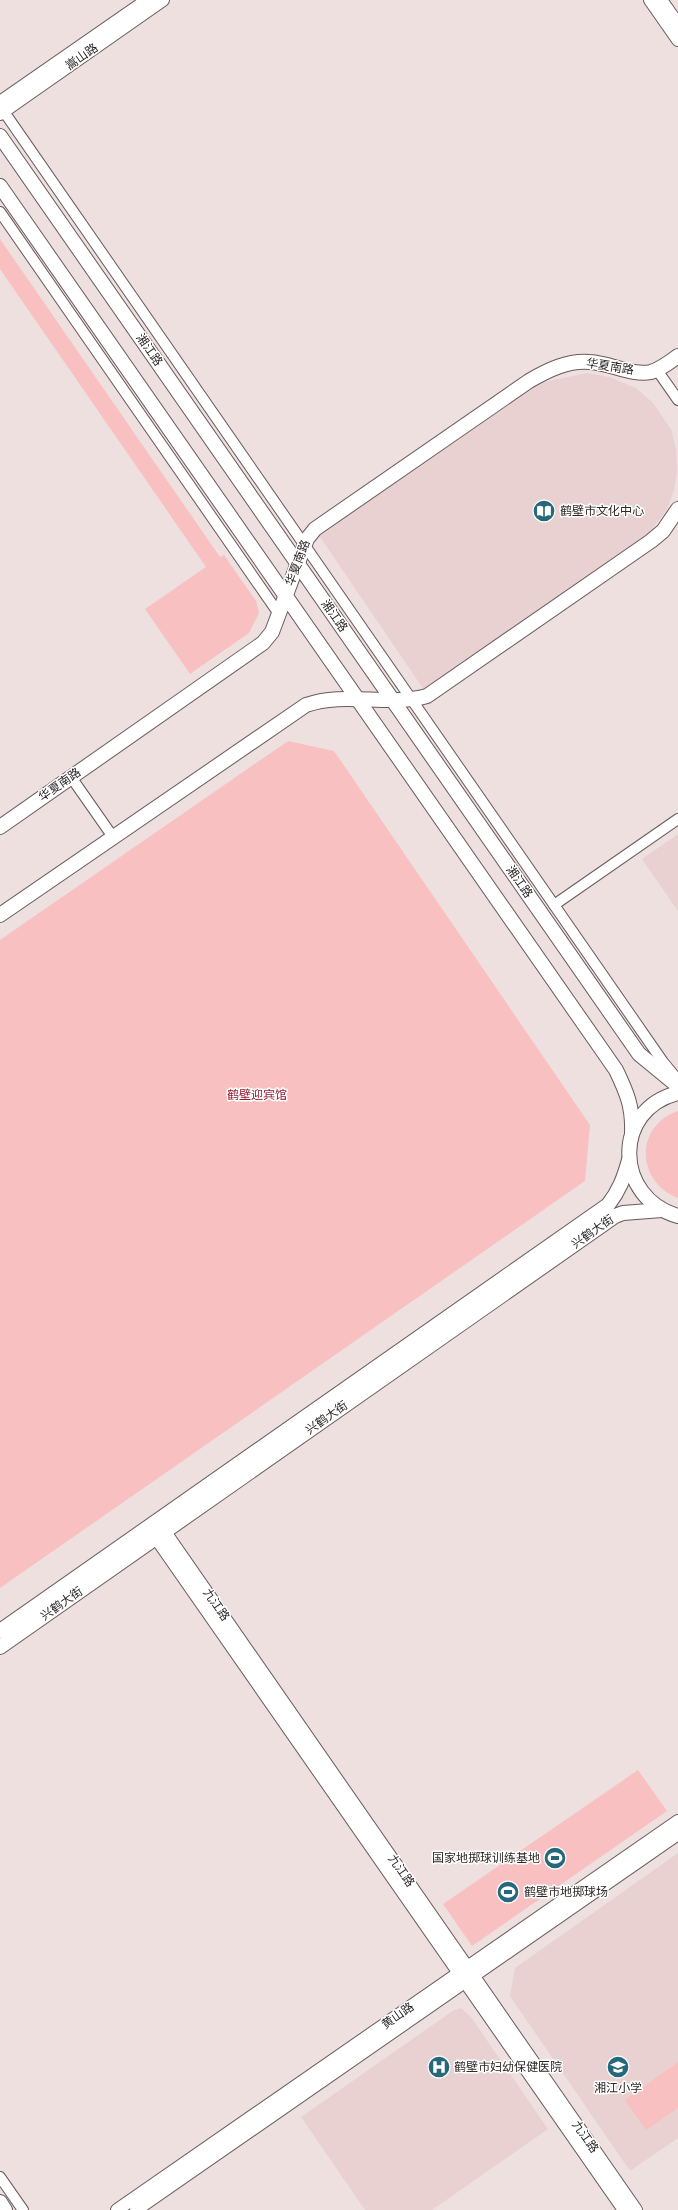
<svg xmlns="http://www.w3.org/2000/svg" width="678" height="2210" font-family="'Sofia Sans Condensed','Noto Sans SC',sans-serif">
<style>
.built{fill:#e8d1d0}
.green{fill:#f8c0c0}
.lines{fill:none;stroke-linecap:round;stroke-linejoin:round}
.minor-casing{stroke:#685b5b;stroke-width:12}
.tertiary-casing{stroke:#685b5b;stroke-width:14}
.secondary-casing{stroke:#685b5b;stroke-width:16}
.minor{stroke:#fff;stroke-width:10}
.tertiary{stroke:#fff;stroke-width:12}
.secondary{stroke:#fff;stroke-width:14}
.labels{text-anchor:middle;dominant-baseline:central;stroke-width:3;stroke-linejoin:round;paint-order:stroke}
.street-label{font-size:12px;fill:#2e2828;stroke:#fff}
.poi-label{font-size:12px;fill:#2e2828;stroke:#fff;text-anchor:start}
.park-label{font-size:12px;fill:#931b2e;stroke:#fff}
</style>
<rect width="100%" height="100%" fill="#efe0e0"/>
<g class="built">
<polygon points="587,373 609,377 636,388 653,403 671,429 676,448 677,471 674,490 667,510 645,538 424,690 318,534 539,383"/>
<polygon points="678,834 678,911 642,859"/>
<polygon points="678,1853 678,2138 630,2171 510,1996 515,1968"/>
<polygon points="461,2008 471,2017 548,2129 432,2210 365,2210 301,2117 454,2010"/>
</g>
<g class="green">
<polygon points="0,239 220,557 224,555 256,601 259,613 249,633 190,674 145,609 206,567 0,269"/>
<polygon points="288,741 334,751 590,1125 585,1181 0,1588 0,940"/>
<path d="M678 1111V1198C636 1182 634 1126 678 1111Z"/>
<polygon points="638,1770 667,1811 472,1946 443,1904"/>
<polygon points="678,2062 678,2108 646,2130 625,2100"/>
</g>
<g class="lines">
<g class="minor-casing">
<g id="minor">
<polyline points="0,106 663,1062 678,1080"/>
<polyline points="0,212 279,614"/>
<polyline points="657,370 678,400"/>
<polyline points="71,777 113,837"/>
<polyline points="554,905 678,819"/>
<polyline points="0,2177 23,2210"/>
</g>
</g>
<g class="tertiary-casing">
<g id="tertiary">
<polyline points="650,0 678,40"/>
<polyline points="661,0 678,24"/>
<polyline points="0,102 147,0"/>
<polyline points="0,114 163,0"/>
<polyline points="165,1532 636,2210"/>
<polyline points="156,1538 624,2210"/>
<polyline points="117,2210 678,1821"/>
<polyline points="136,2210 678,1834"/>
</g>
</g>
<g class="secondary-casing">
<g id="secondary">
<polyline points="0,136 639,1054 678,1086"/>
<path d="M0 186 616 1070C627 1093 633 1107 632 1133"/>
<path d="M0 827 263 643 272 632 307 539 315 529 529 381C548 370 568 360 590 362 610 363 632 376 651 372 661 369 670 362 678 356"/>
<path d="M0 915 306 705C345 691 388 707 427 696L651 541 663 531 678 509"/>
<path d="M678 1093C612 1109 614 1198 678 1216"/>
<path d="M0 1631 608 1205C619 1191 624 1178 629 1160"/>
<polyline points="0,1647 615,1216 623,1213 662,1210"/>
<polyline points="0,2202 5,2210"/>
</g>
</g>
<use href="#minor" class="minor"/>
<use href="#tertiary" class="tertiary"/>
<use href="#secondary" class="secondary"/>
</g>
<defs>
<g id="library-disc" transform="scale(1.15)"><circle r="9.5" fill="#26687b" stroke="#fff"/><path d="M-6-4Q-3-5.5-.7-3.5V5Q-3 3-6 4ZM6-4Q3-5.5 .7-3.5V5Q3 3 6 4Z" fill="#fff"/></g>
<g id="stadium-disc" transform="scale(1.15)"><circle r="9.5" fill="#26687b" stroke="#fff"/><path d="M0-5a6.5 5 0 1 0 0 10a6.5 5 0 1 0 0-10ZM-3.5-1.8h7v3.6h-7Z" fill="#fff"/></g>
<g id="hospital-disc" transform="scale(1.15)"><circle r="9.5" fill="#26687b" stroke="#fff"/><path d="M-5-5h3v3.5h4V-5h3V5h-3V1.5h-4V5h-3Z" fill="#fff"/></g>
<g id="school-disc" transform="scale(1.15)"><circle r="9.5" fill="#26687b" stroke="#fff"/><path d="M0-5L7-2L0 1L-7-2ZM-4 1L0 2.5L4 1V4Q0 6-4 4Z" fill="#fff"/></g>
</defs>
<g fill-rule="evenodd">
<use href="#library-disc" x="544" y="511"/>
<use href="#stadium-disc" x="555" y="1858"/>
<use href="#stadium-disc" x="508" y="1892"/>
<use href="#hospital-disc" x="439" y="2067"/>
<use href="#school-disc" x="618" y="2067"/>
</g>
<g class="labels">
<g class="street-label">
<text transform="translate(82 57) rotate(-35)">嵩山路</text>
<text transform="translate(149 350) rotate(55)">湘江路</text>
<text transform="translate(610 367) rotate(9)">华夏南路</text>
<text transform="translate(298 563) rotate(-69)">华夏南路</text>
<text transform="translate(334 616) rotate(55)">湘江路</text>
<text transform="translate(60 785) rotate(-35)">华夏南路</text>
<text transform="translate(519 882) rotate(55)">湘江路</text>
<text transform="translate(593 1232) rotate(-35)">兴鹤大街</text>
<text transform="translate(327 1418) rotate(-35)">兴鹤大街</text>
<text transform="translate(62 1604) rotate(-35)">兴鹤大街</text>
<text transform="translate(216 1605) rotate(55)">九江路</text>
<text transform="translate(401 1871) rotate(55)">九江路</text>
<text transform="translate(398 2016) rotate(-35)">黄山路</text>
<text transform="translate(585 2137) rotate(55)">九江路</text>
</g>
<g class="poi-label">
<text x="560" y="511">鹤壁市文化中心</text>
<text x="540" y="1858" text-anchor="end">国家地掷球训练基地</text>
<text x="524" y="1892">鹤壁市地掷球场</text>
<text x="454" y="2067">鹤壁市妇幼保健医院</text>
<text x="618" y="2088" text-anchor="middle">湘江小学</text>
</g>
<g class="park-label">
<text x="257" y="1095">鹤壁迎宾馆</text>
</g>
</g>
</svg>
